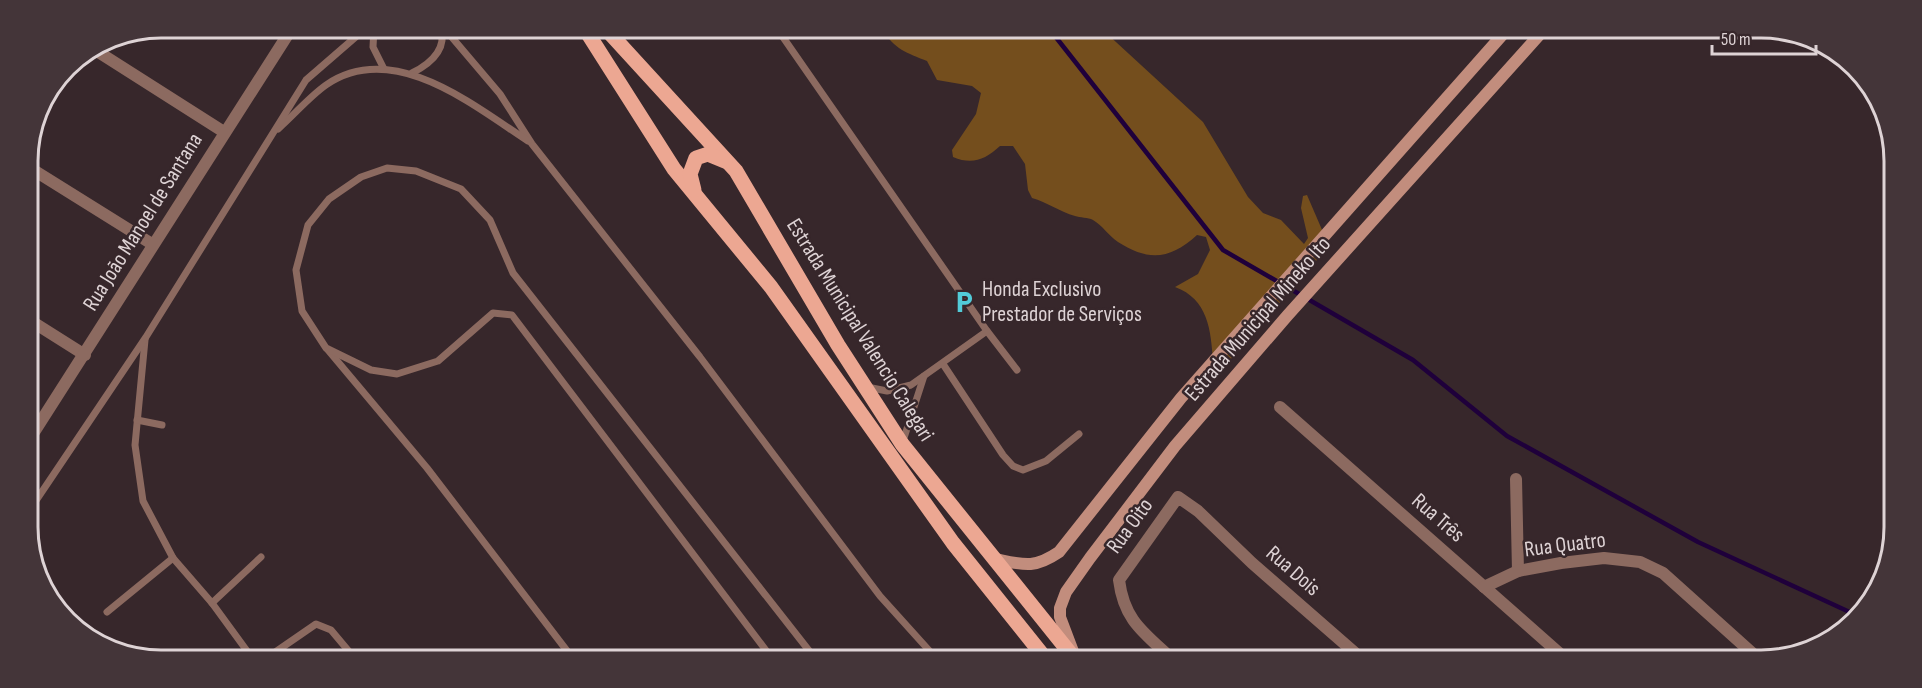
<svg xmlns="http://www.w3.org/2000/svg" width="1922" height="688" font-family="'Sofia Sans Condensed',sans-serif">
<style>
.forest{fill:#744e1d}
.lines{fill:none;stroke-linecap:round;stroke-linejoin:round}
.stream{stroke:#1f003b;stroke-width:4.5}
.lane{stroke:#8c6a60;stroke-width:7}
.street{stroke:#8c6a60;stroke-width:12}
.secondary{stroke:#c28d7d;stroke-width:12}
.primary{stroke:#eca792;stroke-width:15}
.labels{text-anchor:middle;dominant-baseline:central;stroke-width:5;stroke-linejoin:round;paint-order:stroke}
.street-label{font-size:22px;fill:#ded3d5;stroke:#37272b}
.poi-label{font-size:22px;fill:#ded3d5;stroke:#37272b;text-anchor:start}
.rim{fill:none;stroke:#ded3d5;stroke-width:3}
</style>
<rect width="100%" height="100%" fill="#37272b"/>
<path class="forest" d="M883 30 1104 31 1203 122 1248 197 1263 213 1281 220 1304 244 1308 238 1301 208 1303 196 1307 195 1329 246 1230 360 1218 366 1213 362C1211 330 1208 299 1175 287L1198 274 1210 250 1206 237 1197 235C1171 259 1149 262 1118 242 1109 236 1102 225 1093 220 1088 217 1080 218 1075 216 1060 212 1047 202 1032 198L1028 190 1025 164 1013 146H1000C985 160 972 165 953 157L952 150 976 114 981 93 972 86 937 80 927 61C907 53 894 49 883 30Z"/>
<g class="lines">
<polyline class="stream" points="1051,31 1223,250 1413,360 1507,436 1698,542 1856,615"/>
<g class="lane">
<polyline points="374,28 373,47 384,69"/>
<polyline points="444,28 500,94 532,144 700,357 880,596 935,657"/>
<polyline points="778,30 987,331 1017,370"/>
<path d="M412 73C430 64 447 50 441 28"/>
<path d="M278 129C294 115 309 97 326 85 393 39 473 105 528 141"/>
<polyline points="145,340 135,445 143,501 173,558 212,603 250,655"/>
<polyline points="328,350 427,468 571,656"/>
<polyline points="943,364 1003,455 1013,466 1023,470 1046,461 1079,434"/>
<polyline points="867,387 887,391 911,385 987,331"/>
<polyline points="137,420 162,425"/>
<polyline points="903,441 924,376"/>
<polyline points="29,511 146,337 306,80 366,28"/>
<polyline points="212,603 261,557"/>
<polyline points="107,612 173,558"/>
<polyline points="271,655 316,624 331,630 352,655"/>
<polyline points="771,657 512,315 493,313 438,361 397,374 371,370 326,348 302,311 296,270 308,225 329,199 361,177 387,168 416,171 461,189 490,220 513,273 814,657"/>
</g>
<g class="street">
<polyline points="92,48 224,132"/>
<polyline points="27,166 152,244"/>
<polyline points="28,319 85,355"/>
<polyline points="1280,407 1567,660"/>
<polyline points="29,440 292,28"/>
<polyline points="1516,479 1518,571"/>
<polyline points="1484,587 1518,571 1561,563 1604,558 1640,562 1663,573 1761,661"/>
<path d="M1171 658C1143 632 1124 620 1119 580L1178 497 1198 511 1252 563 1362 659"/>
</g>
<g class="secondary">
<path d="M995 559C1024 565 1034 569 1059 552L1181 398 1504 33"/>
<polyline points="1074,654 1060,617 1060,608 1066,592 1090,558 1175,446 1287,316 1541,33"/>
</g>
<g class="primary">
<polyline points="585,29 674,169 771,287 953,543 1045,658"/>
<polyline points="606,29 736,171 838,345 902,444 1074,658"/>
<polyline points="694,190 690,174 696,158 708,154 725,161"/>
</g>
</g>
<defs>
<g id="parking-bare" transform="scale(1.8)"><path d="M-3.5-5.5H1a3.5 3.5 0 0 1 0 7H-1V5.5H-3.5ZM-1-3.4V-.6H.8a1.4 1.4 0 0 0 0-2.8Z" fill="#52cbd8" stroke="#37272b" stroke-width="2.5" paint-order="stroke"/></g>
</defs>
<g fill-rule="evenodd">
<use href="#parking-bare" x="964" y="302"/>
</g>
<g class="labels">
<g class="street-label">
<text transform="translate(143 222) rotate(-58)">Rua João Manoel de Santana</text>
<text transform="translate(1258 319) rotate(-49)">Estrada Municipal Mineko Ito</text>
<text transform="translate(860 330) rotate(58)">Estrada Municipal Valencio Calegari</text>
<text transform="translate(1438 518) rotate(41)">Rua Três</text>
<text transform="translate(1130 526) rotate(-54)">Rua Oito</text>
<text transform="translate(1565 545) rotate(-7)">Rua Quatro</text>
<text transform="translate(1293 571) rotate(41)">Rua Dois</text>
</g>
<g class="poi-label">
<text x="982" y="289">Honda Exclusivo<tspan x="982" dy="25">Prestador de Serviços</tspan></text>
</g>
</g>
<path d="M0 0H1922V688H0ZM161 38H1761A123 123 0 0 1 1884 161V527A123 123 0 0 1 1761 650H161A123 123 0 0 1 38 527V161A123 123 0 0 1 161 38Z" fill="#443539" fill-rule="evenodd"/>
<path class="rim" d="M161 38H1761A123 123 0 0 1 1884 161V527A123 123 0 0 1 1761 650H161A123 123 0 0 1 38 527V161A123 123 0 0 1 161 38Z"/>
<path d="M1712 45v9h104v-9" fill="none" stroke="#ded3d5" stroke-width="3"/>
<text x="1721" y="45" font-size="18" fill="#ded3d5" stroke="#37272b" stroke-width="4.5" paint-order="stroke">50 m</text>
</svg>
